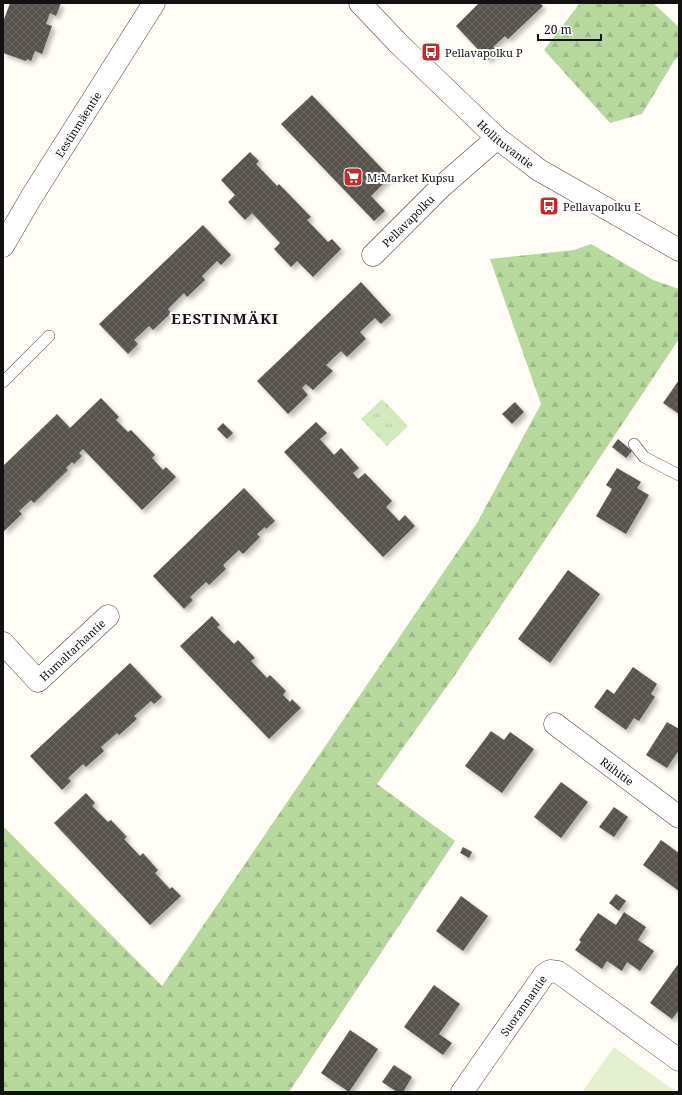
<svg xmlns="http://www.w3.org/2000/svg" width="682" height="1095" font-family="'Noto Serif',serif">
<style>
.grass{fill:url(#grass-tufts)}
.forest{fill:url(#forest-firs)}
.pitch{fill:#e4f0d0}
.building{fill:url(#building-cross-hatch);filter:url(#shadow)}
.lines{fill:none;stroke-linecap:round;stroke-linejoin:round}
.service-casing{stroke:#444;stroke-width:12}
.minor-casing{stroke:#444;stroke-width:23}
.service{stroke:#fff;stroke-width:11}
.minor{stroke:#fff;stroke-width:22}
.labels{text-anchor:middle;dominant-baseline:central;stroke-width:4;stroke-linejoin:round;paint-order:stroke}
.poi-label{font-size:11px;fill:#111;stroke:#fff;text-anchor:start}
.street-label{font-size:11px;fill:#111;stroke:#fff}
.district-label{font-size:15px;font-weight:bold;letter-spacing:1px;fill:#111;stroke:#fff}
</style>
<defs>
<pattern id="grass-tufts" width="24" height="20" patternUnits="userSpaceOnUse"><rect width="24" height="20" fill="#d3e9be"/><path d="M3 7l-1-3M5 7V3M7 7l1-3M15 17l-1-3M17 17v-4M19 17l1-3" fill="none" stroke="#b4c7a2"/></pattern>
<pattern id="forest-firs" width="22" height="20" patternUnits="userSpaceOnUse"><rect width="22" height="20" fill="#b7d99e"/><path d="M5 1l3.5 6h-7zM16 11l3.5 6h-7z" fill="#9cb987"/></pattern>
<pattern id="building-cross-hatch" width="8" height="8" patternUnits="userSpaceOnUse"><rect width="8" height="8" fill="#59524d"/><path d="M0 0l8 8M0 8l8-8" fill="none" stroke="#6c6662"/></pattern>
<filter id="shadow"><feDropShadow dx="3.5" dy="3.5" stdDeviation="2" flood-color="#0004"/></filter>
</defs>
<rect width="100%" height="100%" fill="#fffdf5"/>
<polygon class="grass" points="382,399 408,426 387,446 361,419"/>
<g class="forest">
<polygon points="580,3 653,3 679,27 679,57 674,61 642,114 610,123 544,50"/>
<polygon points="591,244 653,280 679,289 679,339 455,675 377,784 455,841 289,1092 3,1092 3,826 162,986 477,523 541,404 490,259 574,250"/>
</g>
<polygon class="pitch" points="614,1047 676,1092 582,1092"/>
<g class="building">
<polygon points="10,3 61,3 56,16 50,13 46,24 52,26 42,54 35,51 31,61 27,59 26,61 3,53 3,22"/>
<polygon points="479,3 540,3 543,6 508,39 505,36 493,47 497,51 488,60 456,26"/>
<polygon points="312,95 390,177 371,196 385,211 374,221 281,124"/>
<polygon points="250,152 259,161 256,164 277,186 279,184 311,217 307,220 328,242 332,239 341,249 313,277 297,261 291,267 274,249 280,243 252,213 245,220 228,202 235,195 221,180"/>
<polygon points="203,225 231,255 221,265 217,261 202,276 205,280 187,297 184,293 168,309 171,313 153,330 149,326 134,340 138,344 128,354 99,324"/>
<polygon points="361,282 391,315 381,324 375,318 360,332 366,339 347,357 341,351 326,365 333,371 313,390 306,384 302,388 308,395 288,414 257,381"/>
<polygon points="679,380 679,414 663,403"/>
<polygon points="101,398 119,417 116,420 128,432 131,430 155,455 152,458 163,470 166,467 176,477 142,510 83,449 79,453 82,456 74,464 72,462 66,468 68,470 34,503 31,500 19,511 22,514 3,532 3,466 57,414 70,428"/>
<polygon points="515,402 524,412 512,424 502,414"/>
<polygon points="316,422 327,433 320,439 334,455 341,448 359,468 353,473 358,479 365,473 392,501 386,507 399,521 405,515 415,526 383,557 284,452"/>
<polygon points="223,423 233,433 227,439 217,429"/>
<polygon points="618,439 632,451 626,458 612,447"/>
<polygon points="617,468 641,482 637,488 649,495 626,534 596,516 612,489 606,485"/>
<polygon points="244,488 275,521 266,529 265,527 257,534 260,537 243,554 239,550 223,565 226,569 209,585 206,582 190,597 193,600 184,609 153,576"/>
<polygon points="568,570 600,594 550,663 518,639"/>
<polygon points="212,616 220,625 217,627 234,644 238,640 255,658 251,661 267,678 270,675 286,691 283,695 290,702 292,699 301,708 269,739 180,646"/>
<polygon points="130,663 162,697 154,704 151,701 134,716 137,719 119,735 117,733 101,747 104,751 86,767 83,764 68,778 71,781 62,790 30,756"/>
<polygon points="633,667 657,684 651,694 655,697 639,721 634,718 626,730 594,707 607,689 614,694"/>
<polygon points="667,722 679,729 679,750 667,768 646,755"/>
<polygon points="491,731 504,740 510,732 534,749 502,793 465,766"/>
<polygon points="561,782 588,802 561,838 534,817"/>
<polygon points="86,793 95,803 92,806 108,822 111,820 127,837 124,839 140,856 143,853 158,870 155,873 170,889 172,887 181,896 150,925 54,823"/>
<polygon points="614,807 628,817 614,837 599,827"/>
<polygon points="661,840 679,853 679,891 643,865"/>
<polygon points="463,847 472,852 469,858 460,853"/>
<polygon points="616,894 626,901 619,911 609,903"/>
<polygon points="461,896 488,916 463,951 436,931"/>
<polygon points="624,912 646,927 638,940 654,951 640,971 627,962 622,971 607,961 602,969 575,950 581,942 579,940 598,913 616,925"/>
<polygon points="679,963 679,1010 672,1019 650,1003"/>
<polygon points="434,985 460,1004 439,1034 452,1043 443,1055 404,1027"/>
<polygon points="350,1030 378,1049 349,1092 321,1073"/>
<polygon points="394,1065 412,1077 403,1092 397,1092 382,1082"/>
</g>
<g class="lines">
<g class="service-casing">
<g id="service">
<polyline points="3,382 49,336"/>
<polyline points="634,444 644,457 679,475"/>
</g>
</g>
<g class="minor-casing">
<g id="minor">
<path id="s1" d="M360 3 398 43 497 138 539 170 679 250"/>
<path id="s2" d="M3 246 32 196 154 3"/>
<path id="s3" d="M373 255 440 188 497 138"/>
<path id="s4" d="M3 643 38 681 108 616"/>
<path id="s5" d="M555 724 679 817"/>
<path id="s6" d="M462 1092 544 975 550 971 558 972 565 977 679 1060"/>
</g>
</g>
<use href="#service" class="service"/>
<use href="#minor" class="minor"/>
</g>
<defs>
<g id="bus-square" transform="scale(1)"><rect x="-9" y="-9" width="18" height="18" rx="4" fill="#bc2d2f" stroke="#fff"/><path d="M-5-6H5V4H4V6H2V4H-2V6H-4V4H-5ZM-3.5-4V0h7V-4ZM-3.5 1.2v1.5H-2V1.2ZM2 1.2v1.5H3.5V1.2Z" fill="#fff"/></g>
<g id="supermarket-square" transform="scale(1)"><rect x="-9" y="-9" width="18" height="18" rx="4" fill="#bc2d2f" stroke="#fff"/><path d="M-6-5.5h2.5l.6 2H6L4.5 2H-2.5L-4.4-4H-6ZM-1.5 3.2a1.3 1.3 0 1 0 .1 0ZM3 3.2a1.3 1.3 0 1 0 .1 0Z" fill="#fff"/></g>
</defs>
<g fill-rule="evenodd">
<use href="#bus-square" x="431" y="52"/>
<use href="#supermarket-square" x="353" y="177"/>
<use href="#bus-square" x="549" y="206"/>
</g>
<g class="labels">
<g class="poi-label">
<text x="445" y="52">Pellavapolku P</text>
<text x="367" y="177">M-Market Kupsu</text>
<text x="563" y="206">Pellavapolku E</text>
</g>
<g class="street-label">
<text stroke="none"><textPath href="#s2" startOffset="143">Eestinmäentie</textPath></text>
<text stroke="none"><textPath href="#s1" startOffset="203">Hollituvantie</textPath></text>
<text stroke="none"><textPath href="#s3" startOffset="49">Pellavapolku</textPath></text>
<text stroke="none"><textPath href="#s4" startOffset="98">Humaltarhantie</textPath></text>
<text stroke="none"><textPath href="#s5" startOffset="78">Riihitie</textPath></text>
<text stroke="none"><textPath href="#s6" startOffset="106">Suorannantie</textPath></text>
</g>
<g class="district-label">
<text x="225" y="318">EESTINMÄKI</text>
</g>
</g>
<rect width="682" height="1095" fill="none" stroke="#111111" stroke-width="8"/>
<path d="M538 34v6h63v-6" fill="none" stroke="#111111" stroke-width="2"/>
<text x="544" y="34" font-size="12" fill="#111111" stroke="#ffffff" stroke-width="3" paint-order="stroke">20 m</text>
</svg>
